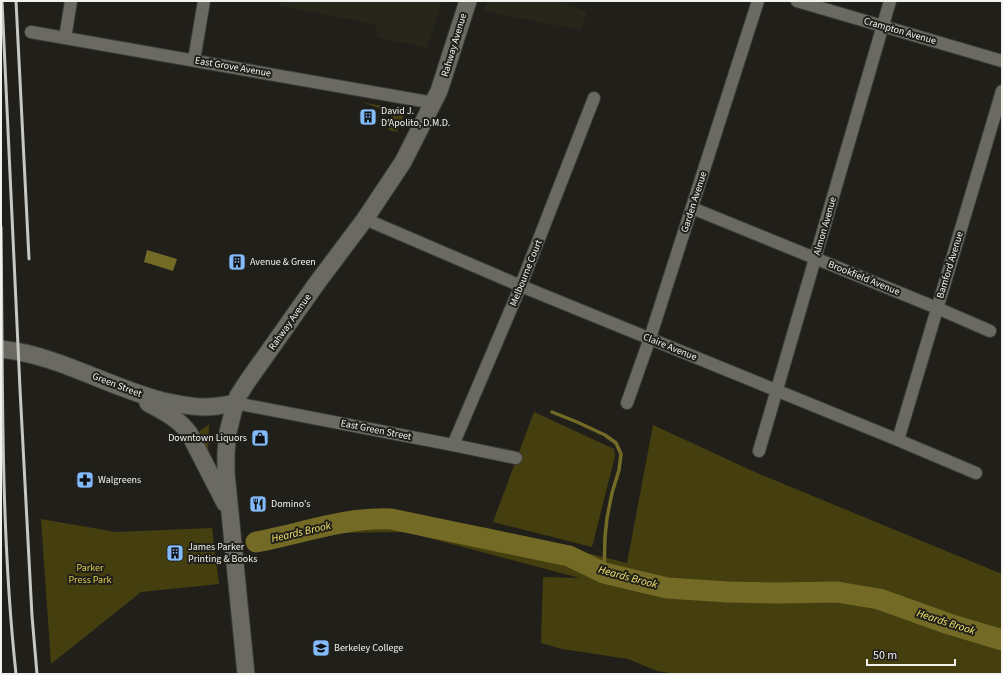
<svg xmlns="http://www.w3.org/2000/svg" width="1003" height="675" font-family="'Source Sans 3',sans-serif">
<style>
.built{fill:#27261b}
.green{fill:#453f0f}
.water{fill:#736b25}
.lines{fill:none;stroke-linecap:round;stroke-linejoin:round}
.stream{stroke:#736b25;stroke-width:3.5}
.river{stroke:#736b25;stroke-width:21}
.street-casing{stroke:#3d3c38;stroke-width:14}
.secondary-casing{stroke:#3d3c38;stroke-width:19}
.street{stroke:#6a6a63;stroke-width:12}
.secondary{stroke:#6a6a63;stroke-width:17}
.rail{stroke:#c7c7c3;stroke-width:3}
.labels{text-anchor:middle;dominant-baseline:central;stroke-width:4;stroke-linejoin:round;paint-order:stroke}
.street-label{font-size:10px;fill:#f1f1ed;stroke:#201f1a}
.poi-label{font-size:10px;fill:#f1f1ed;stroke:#201f1a;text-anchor:start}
.park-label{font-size:10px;fill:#dbcc50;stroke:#201f1a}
.water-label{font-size:11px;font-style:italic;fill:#f4e66b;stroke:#201f1a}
</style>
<rect width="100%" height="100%" fill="#201f1a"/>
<g class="built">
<polygon points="281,1 442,1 427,48 377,37 375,24 280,6"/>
<polygon points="486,1 566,1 566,4 587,12 582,30 483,11"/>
</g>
<g class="green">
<polygon points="361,102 406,110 397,132 388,130 394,113"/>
<polygon points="534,412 614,449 615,456 592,547 493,522"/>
<polygon points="209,424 208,457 197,433"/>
<polygon points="653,425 757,473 1002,574 1002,674 677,674 657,671 628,659 562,649 541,643 543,577 580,578 406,532 339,533 257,551 256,532 369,511 488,528 627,563"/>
<polygon points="41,519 116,532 212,528 219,584 141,592 51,664"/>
</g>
<polygon class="water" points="147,250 177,259 173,271 144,262"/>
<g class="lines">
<polyline class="stream" points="552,412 577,422 605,435 616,443 621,454 619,470 612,493 607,518 605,537 604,573"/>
<path class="river" d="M256 542C301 534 344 517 391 519L569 556 604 573 667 588 728 592 778 593 837 592 879 599 949 624 1002 640"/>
<g class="street-casing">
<g id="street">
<polyline points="797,1 1002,61"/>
<polyline points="31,32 434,103"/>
<polyline points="65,38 71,1"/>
<polyline points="194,60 204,1"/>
<polyline points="692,208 937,308 990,331"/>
<polyline points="365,219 521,286 898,440 976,473"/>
<polyline points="235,403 453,445 516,458"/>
<polyline points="627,403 650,338 758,1"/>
<polyline points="898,440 1002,91"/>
<polyline points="453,445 519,290 594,98"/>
<polyline points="759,451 890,1"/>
</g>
</g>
<g class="secondary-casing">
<g id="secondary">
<path d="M1 349C58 355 108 387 163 401 177 404 191 407 205 407 215 407 225 405 235 403"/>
<path d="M148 403C164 412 179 419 189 433L225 503"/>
<polyline points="246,674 226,473 226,452 228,432 233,412 238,396 247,382 317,283 365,219 403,162 439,91 468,1"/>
</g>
</g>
<use href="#street" class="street"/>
<use href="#secondary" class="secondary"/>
<g class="rail">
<polyline points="2,1 20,389 32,616 37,674"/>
<polyline points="16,1 29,259"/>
<path d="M1 227C3 376 0 526 16 674"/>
</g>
</g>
<defs>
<g id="building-square" transform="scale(0.9)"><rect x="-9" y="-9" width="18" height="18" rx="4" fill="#84bcfb" stroke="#201f1a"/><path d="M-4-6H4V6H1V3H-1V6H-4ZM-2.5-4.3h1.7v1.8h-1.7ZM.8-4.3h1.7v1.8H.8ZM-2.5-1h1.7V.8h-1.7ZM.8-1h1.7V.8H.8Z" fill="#111"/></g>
<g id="shop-square" transform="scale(0.9)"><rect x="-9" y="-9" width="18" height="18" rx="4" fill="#84bcfb" stroke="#201f1a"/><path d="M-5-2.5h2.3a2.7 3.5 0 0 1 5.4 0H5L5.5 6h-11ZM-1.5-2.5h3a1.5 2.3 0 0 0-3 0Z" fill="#111"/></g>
<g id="pharmacy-square" transform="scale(0.9)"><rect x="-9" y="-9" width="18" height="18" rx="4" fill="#84bcfb" stroke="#201f1a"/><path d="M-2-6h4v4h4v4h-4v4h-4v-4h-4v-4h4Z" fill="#111"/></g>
<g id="restaurant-square" transform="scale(0.9)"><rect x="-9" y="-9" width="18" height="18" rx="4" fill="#84bcfb" stroke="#201f1a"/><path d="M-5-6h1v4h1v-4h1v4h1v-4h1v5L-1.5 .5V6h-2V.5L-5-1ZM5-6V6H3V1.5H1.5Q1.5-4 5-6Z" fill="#111"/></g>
<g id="university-square" transform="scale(0.9)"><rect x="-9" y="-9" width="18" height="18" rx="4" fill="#84bcfb" stroke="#201f1a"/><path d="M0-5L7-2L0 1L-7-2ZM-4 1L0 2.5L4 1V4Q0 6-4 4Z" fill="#111"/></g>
</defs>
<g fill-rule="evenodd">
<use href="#building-square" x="368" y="117"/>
<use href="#building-square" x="237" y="262"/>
<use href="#shop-square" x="260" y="438"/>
<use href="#pharmacy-square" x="85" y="480"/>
<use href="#restaurant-square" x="258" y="504"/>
<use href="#building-square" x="175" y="553"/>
<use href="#university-square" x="321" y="648"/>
</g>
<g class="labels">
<g class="street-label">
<text transform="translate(900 31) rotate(16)">Crampton Avenue</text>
<text transform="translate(454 45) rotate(-73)">Rahway Avenue</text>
<text transform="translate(233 67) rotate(10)">East Grove Avenue</text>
<text transform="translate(694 202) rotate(-72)">Garden Avenue</text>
<text transform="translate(825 226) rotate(-74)">Almon Avenue</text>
<text transform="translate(950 265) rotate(-73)">Bamford Avenue</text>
<text transform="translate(526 273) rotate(-68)">Melbourne Court</text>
<text transform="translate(864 278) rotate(22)">Brookfield Avenue</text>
<text transform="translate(290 322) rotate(-55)">Rahway Avenue</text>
<text transform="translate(670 347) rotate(22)">Claire Avenue</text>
<text transform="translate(117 385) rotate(21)">Green Street</text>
<text transform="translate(376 430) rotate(11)">East Green Street</text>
</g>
<g class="poi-label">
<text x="381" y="111">David J.<tspan x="381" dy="12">D’Apolito, D.M.D.</tspan></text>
<text x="250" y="262">Avenue &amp; Green</text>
<text x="247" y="438" text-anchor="end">Downtown Liquors</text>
<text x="98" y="480">Walgreens</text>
<text x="271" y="504">Domino's</text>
<text x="188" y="547">James Parker<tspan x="188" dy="12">Printing &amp; Books</tspan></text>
<text x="334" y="648">Berkeley College</text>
</g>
<g class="park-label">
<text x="90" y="568">Parker<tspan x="90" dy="12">Press Park</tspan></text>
</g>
<g class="water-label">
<text transform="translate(301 532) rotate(-13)">Heards Brook</text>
<text transform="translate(628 577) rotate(15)">Heards Brook</text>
<text transform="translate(946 622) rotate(18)">Heards Brook</text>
</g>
</g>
<rect width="1003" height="675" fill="none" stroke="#f1f1ed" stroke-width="4"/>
<path d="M867 659v6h88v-6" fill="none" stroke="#f1f1ed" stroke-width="2"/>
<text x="873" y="659" font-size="12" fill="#f1f1ed" stroke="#201f1a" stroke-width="3" paint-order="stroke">50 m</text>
</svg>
